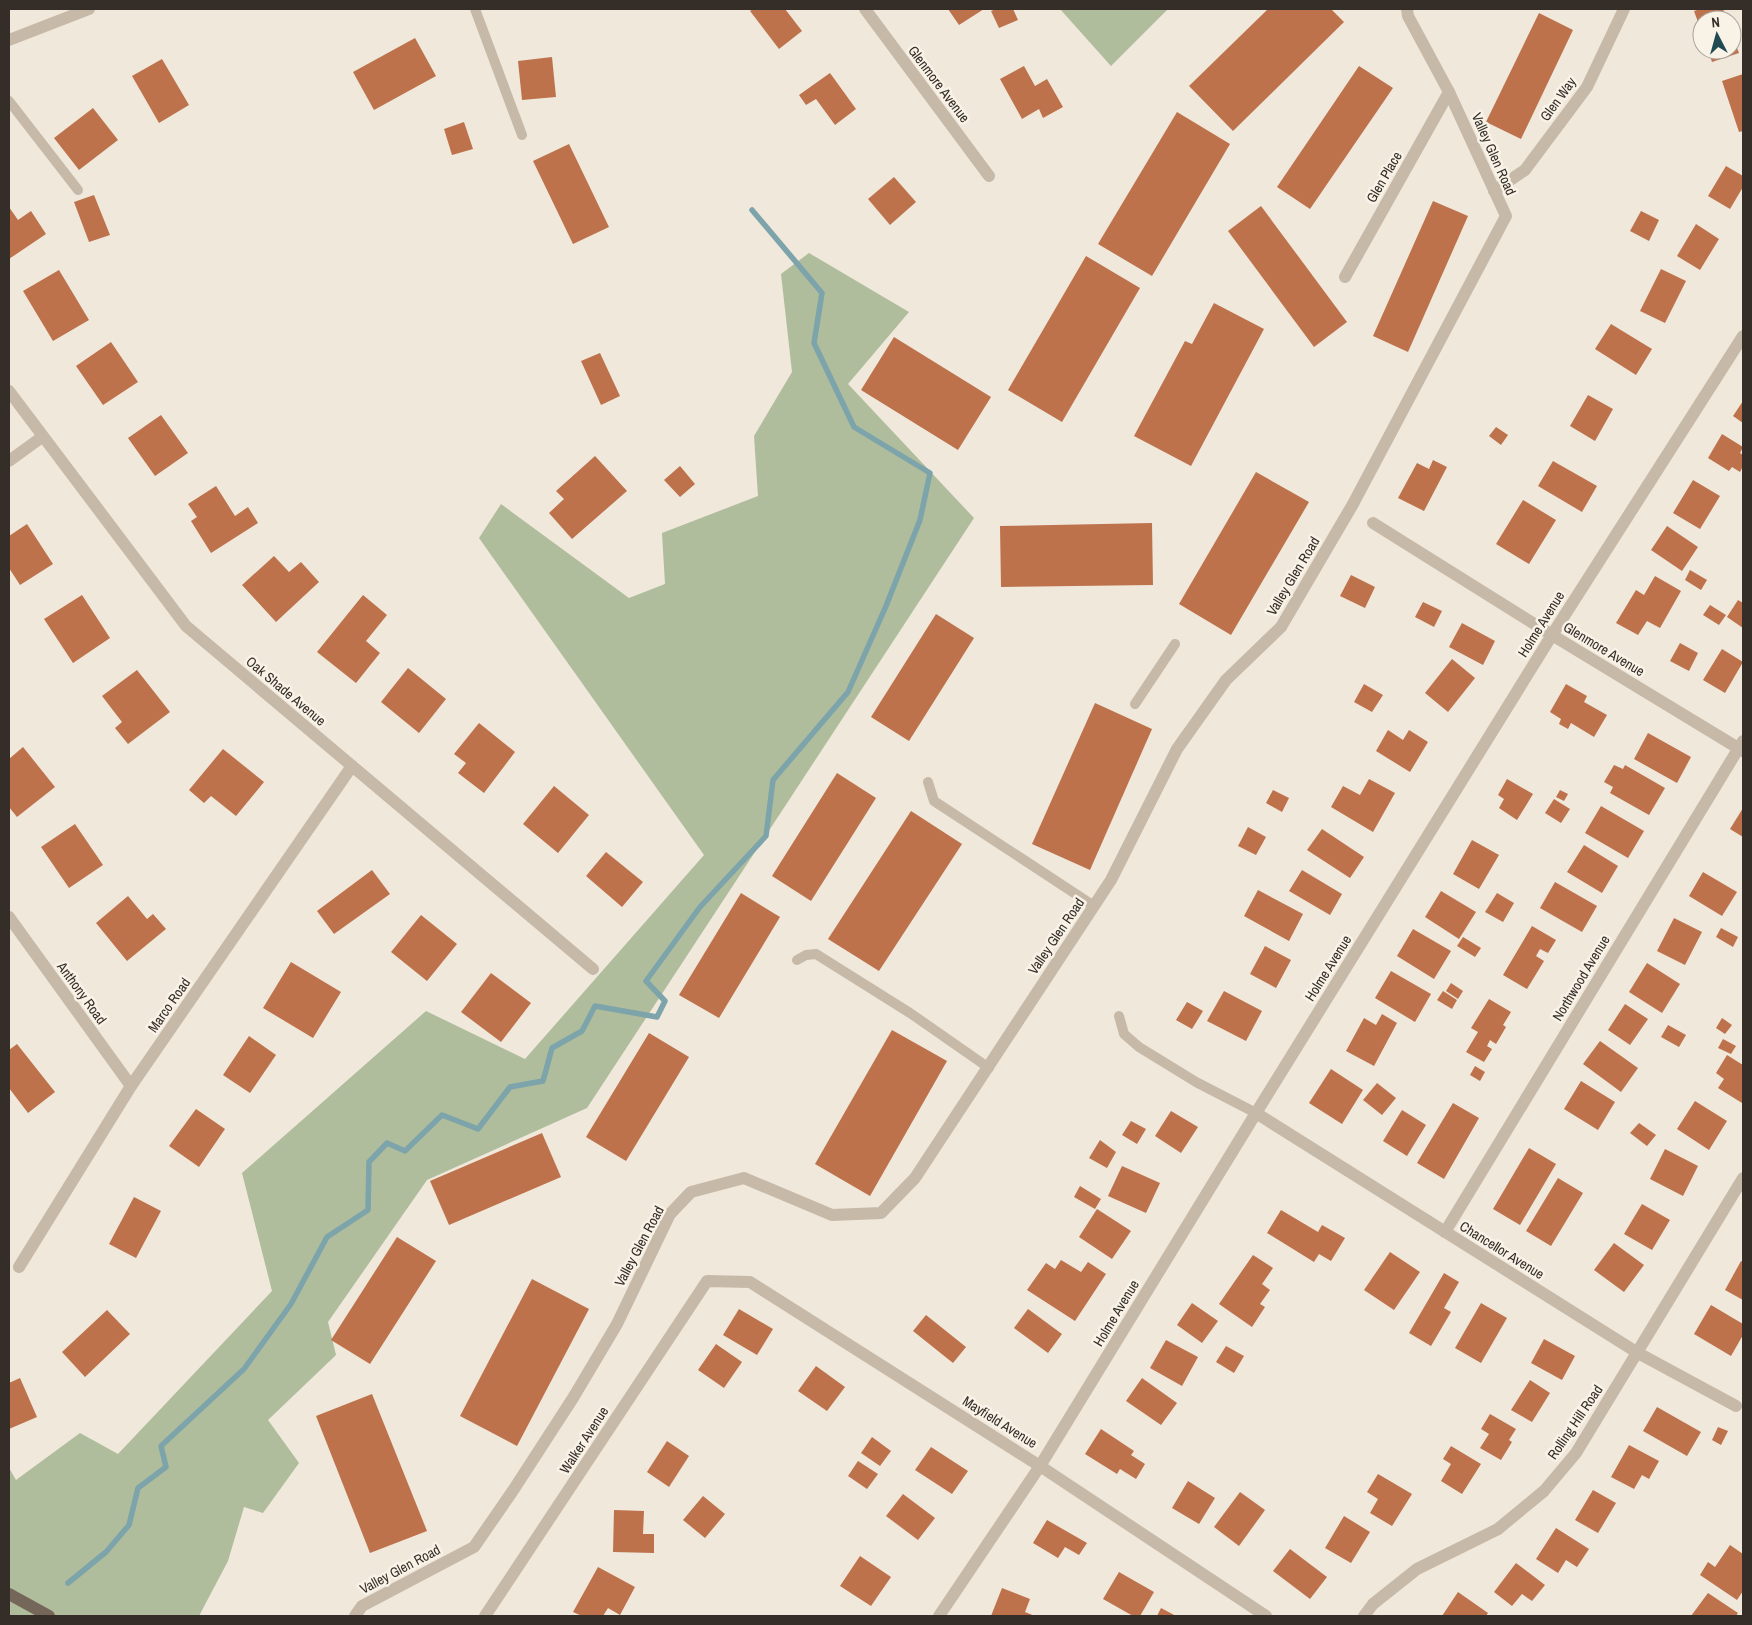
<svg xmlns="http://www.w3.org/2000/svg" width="1752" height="1625" font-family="'Archivo Narrow',sans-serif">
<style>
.green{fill:#afbd9c}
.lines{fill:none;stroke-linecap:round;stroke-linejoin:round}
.stream{stroke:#7ca4aa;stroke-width:5.5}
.building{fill:#bd724c}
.service{stroke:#c7b9a8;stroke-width:10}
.minor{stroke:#c7b9a8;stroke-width:12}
.primary{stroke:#75665a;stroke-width:12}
.labels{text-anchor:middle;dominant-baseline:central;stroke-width:5;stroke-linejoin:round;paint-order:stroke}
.street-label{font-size:14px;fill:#342d28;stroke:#f8f2e7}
</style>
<rect width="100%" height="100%" fill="#f0e8db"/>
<g class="green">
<polygon points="1060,9 1168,9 1111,66"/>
<polygon points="809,253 909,312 848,384 974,518 587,1108 427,1180 328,1322 336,1355 268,1420 299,1463 263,1513 244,1507 228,1561 199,1616 9,1616 9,1468 16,1480 80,1433 118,1454 272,1291 242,1173 426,1011 525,1059 704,855 479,538 501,504 629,598 665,584 662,533 758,496 754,436 792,372 781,274"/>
</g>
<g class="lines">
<polyline class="stream" points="68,1583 106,1552 129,1525 138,1488 166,1467 161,1446 244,1369 291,1304 327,1237 368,1210 369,1162 387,1143 405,1151 442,1115 478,1129 510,1087 543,1081 552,1048 582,1031 595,1006 657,1017 665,1001 646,981 700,907 766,836 773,780 848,692 886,606 920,520 930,473 854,427 814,343 822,293 752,210"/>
</g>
<g class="building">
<polygon points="753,9 785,9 802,31 779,49 750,11"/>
<polygon points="948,9 984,9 959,25"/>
<polygon points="996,9 1013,9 1018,20 999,28 991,11"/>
<polygon points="1268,9 1331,9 1344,22 1233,131 1189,86"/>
<polygon points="1700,9 1723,9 1727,20 1702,20 1702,33 1694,11"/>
<polygon points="1539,13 1573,30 1521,139 1486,122"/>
<polygon points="1732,35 1739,53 1712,62 1708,50 1732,50"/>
<polygon points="415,38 436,76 374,110 353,72"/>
<polygon points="552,57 556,97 522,100 518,61"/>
<polygon points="162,59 189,105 159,123 132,76"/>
<polygon points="1024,66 1035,86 1047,79 1063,107 1043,118 1039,109 1022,119 1000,79"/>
<polygon points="1359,66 1393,88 1310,209 1277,187"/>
<polygon points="830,73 856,109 835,125 816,99 806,105 799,95"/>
<polygon points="1743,74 1743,131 1739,132 1722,81"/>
<polygon points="93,108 118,140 79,170 54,138"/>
<polygon points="1177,112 1230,144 1152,276 1098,244"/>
<polygon points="464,122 473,149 452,155 444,129"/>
<polygon points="569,144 609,227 573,244 533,161"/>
<polygon points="1726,166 1743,176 1743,187 1730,209 1708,196"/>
<polygon points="894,177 916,202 890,225 868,199"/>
<polygon points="94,195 110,235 89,242 74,202"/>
<polygon points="1433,201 1468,216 1408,352 1373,336"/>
<polygon points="1261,206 1347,322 1314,347 1228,231"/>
<polygon points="9,207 18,220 31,211 46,234 9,259"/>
<polygon points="1641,211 1659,220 1649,241 1630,231"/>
<polygon points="1696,224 1719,239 1700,270 1677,256"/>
<polygon points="1086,256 1140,288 1062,422 1008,390"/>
<polygon points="1661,269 1686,281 1665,323 1640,311"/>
<polygon points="59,270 89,320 53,341 23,291"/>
<polygon points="1214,303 1264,329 1191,466 1134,436 1185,341 1192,344"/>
<polygon points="1611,324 1652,349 1636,375 1595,349"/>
<polygon points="894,337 991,397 958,450 861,390"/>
<polygon points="111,342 138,382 103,405 76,366"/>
<polygon points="600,353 620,396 601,405 581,361"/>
<polygon points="1588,395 1613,409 1595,441 1570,426"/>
<polygon points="1743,401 1743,423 1733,416"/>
<polygon points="161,415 188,453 155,476 128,438"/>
<polygon points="1496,427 1508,435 1501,445 1489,436"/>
<polygon points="1722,434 1743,447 1740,453 1743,455 1743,466 1740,472 1732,467 1729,471 1708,458"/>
<polygon points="595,456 627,491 572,539 549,513 564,499 556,491"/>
<polygon points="1433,460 1447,467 1424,511 1398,498 1417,463 1429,469"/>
<polygon points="1553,461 1597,486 1582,512 1538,486"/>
<polygon points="680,466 695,484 680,497 664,480"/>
<polygon points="1256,472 1309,502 1231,635 1179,604"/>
<polygon points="1693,480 1720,496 1700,529 1673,513"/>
<polygon points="216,486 235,516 248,507 258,523 211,553 191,521 197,517 188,504"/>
<polygon points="1523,500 1556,520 1529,564 1496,544"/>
<polygon points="1152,523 1153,585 1001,587 1000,526"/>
<polygon points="27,524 53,564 20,585 9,568 9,536"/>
<polygon points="1667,526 1698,547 1682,571 1651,550"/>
<polygon points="274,556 289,572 301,562 319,582 276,622 242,585"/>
<polygon points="1690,570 1707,580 1701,590 1685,580"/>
<polygon points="1351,575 1375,587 1365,608 1340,596"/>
<polygon points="1655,576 1681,591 1660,628 1647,621 1638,635 1616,623 1636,590 1644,595"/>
<polygon points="82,595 110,638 73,663 44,619"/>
<polygon points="363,595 387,615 366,641 380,653 356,683 317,652"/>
<polygon points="1738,600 1743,603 1743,628 1727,617"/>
<polygon points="1423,602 1442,611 1434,627 1415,617"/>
<polygon points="1710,605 1726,615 1719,625 1703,615"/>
<polygon points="936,614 974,638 909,741 871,717"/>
<polygon points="1462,623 1495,641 1483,665 1449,647"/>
<polygon points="1680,643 1698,653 1689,671 1670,661"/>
<polygon points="1722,649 1743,662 1725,693 1703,680"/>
<polygon points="1452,659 1475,678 1448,712 1425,693"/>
<polygon points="408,668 446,699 419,733 381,702"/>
<polygon points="137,670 170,712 128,744 115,728 122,722 102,696"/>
<polygon points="1364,684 1383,695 1372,712 1354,702"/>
<polygon points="1566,684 1587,696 1584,702 1607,715 1594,737 1571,723 1568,729 1559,724 1561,719 1550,712"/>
<polygon points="1095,703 1152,729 1090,870 1032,844"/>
<polygon points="479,723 515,752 484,793 458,773 466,763 454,754"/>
<polygon points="1388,730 1403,740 1409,730 1428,742 1410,772 1376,751"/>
<polygon points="1648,733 1691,757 1677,783 1634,759"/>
<polygon points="23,747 55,787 17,817 9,807 9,759"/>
<polygon points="223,749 264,782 236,816 211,796 204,803 189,790"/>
<polygon points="1614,765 1623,769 1625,765 1665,788 1649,815 1610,793 1613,787 1604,782"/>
<polygon points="837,773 876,798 811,901 772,876"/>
<polygon points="1369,779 1395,793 1373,832 1331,807 1343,786 1360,795"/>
<polygon points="1507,779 1533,794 1517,820 1499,808 1504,799 1498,795"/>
<polygon points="554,786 589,815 558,853 523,824"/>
<polygon points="1273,790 1289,798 1282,812 1266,803"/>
<polygon points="1560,790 1568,794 1564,801 1556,797"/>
<polygon points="1554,799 1570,809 1561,823 1545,813"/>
<polygon points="1601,806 1644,831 1628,858 1585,833"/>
<polygon points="1743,808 1743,837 1730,829"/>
<polygon points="911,811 962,844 879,971 828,939"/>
<polygon points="75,824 103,865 69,888 41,847"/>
<polygon points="1248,827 1266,837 1256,855 1238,846"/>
<polygon points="1322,829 1364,857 1350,878 1307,850"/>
<polygon points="1472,840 1499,855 1479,889 1453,874"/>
<polygon points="1584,845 1618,866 1602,893 1567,872"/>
<polygon points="606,852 643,882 622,907 586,876"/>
<polygon points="372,870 390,894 334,934 317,911"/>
<polygon points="1302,870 1342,894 1330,915 1289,891"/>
<polygon points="1703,872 1737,892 1722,916 1689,896"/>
<polygon points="1555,882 1597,906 1582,932 1540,908"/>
<polygon points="1258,890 1303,914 1289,941 1244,916"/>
<polygon points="1441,891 1476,912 1459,939 1425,917"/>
<polygon points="741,893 780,917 719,1018 679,995"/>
<polygon points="1497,893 1514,903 1503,922 1485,912"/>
<polygon points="128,896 147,919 153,914 166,929 127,961 96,923"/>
<polygon points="421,915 457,944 427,981 391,952"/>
<polygon points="1674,918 1702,932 1685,965 1657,951"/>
<polygon points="1532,926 1556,940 1548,953 1540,949 1536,956 1544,961 1527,989 1503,975"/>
<polygon points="1721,928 1738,937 1733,947 1716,937"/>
<polygon points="1413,929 1451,951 1434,979 1397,956"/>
<polygon points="1463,937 1481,948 1475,957 1457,946"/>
<polygon points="1265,946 1291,960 1276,988 1250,974"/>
<polygon points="291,962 341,992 313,1038 263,1008"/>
<polygon points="1647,963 1680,984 1662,1013 1629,992"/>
<polygon points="1391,971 1431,994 1415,1022 1375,998"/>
<polygon points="491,973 531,1003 501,1042 461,1012"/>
<polygon points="1451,983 1463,991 1458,999 1446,991"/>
<polygon points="1224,991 1262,1011 1246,1041 1207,1021"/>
<polygon points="1443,991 1457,1000 1452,1009 1437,1000"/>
<polygon points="1489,999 1511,1012 1503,1025 1506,1027 1496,1044 1490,1040 1487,1046 1492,1049 1484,1062 1466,1052 1478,1032 1471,1028"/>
<polygon points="1187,1002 1203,1011 1192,1029 1176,1020"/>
<polygon points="1625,1004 1648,1019 1630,1045 1608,1030"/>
<polygon points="1382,1014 1397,1023 1374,1066 1346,1051 1364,1018 1376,1025"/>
<polygon points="1722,1018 1732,1025 1725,1034 1716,1028"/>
<polygon points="1668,1025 1686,1035 1679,1047 1661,1037"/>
<polygon points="892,1030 947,1061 870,1196 815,1164"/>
<polygon points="649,1033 689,1057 626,1161 586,1137"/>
<polygon points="249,1036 276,1055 250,1093 223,1075"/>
<polygon points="1723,1039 1736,1046 1731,1054 1718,1048"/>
<polygon points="1600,1041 1638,1068 1621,1092 1583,1064"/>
<polygon points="17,1044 55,1092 28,1113 9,1088 9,1050"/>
<polygon points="1727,1055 1743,1065 1743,1100 1742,1103 1718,1088 1724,1079 1716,1073"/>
<polygon points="1475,1066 1485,1072 1480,1081 1470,1075"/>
<polygon points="1331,1069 1363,1090 1342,1124 1309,1103"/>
<polygon points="1581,1081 1615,1102 1598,1130 1564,1109"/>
<polygon points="1377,1083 1396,1098 1382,1115 1363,1100"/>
<polygon points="1695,1101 1727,1121 1709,1150 1677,1129"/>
<polygon points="1453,1103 1479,1118 1444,1179 1417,1163"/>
<polygon points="196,1109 225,1129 199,1167 169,1146"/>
<polygon points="1402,1110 1426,1125 1407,1156 1383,1141"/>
<polygon points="1171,1111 1198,1127 1181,1153 1155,1136"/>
<polygon points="1131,1121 1146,1129 1137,1144 1122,1135"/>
<polygon points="1639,1123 1656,1135 1647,1146 1630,1133"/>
<polygon points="542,1133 561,1177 449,1225 430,1181"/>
<polygon points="1100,1140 1116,1152 1107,1168 1089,1158"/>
<polygon points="1529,1148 1556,1164 1520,1225 1493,1209"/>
<polygon points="1665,1149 1698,1166 1683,1196 1650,1179"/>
<polygon points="1122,1166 1160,1183 1146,1213 1108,1196"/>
<polygon points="1558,1178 1583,1193 1551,1246 1526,1231"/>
<polygon points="1080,1186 1101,1199 1095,1209 1074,1197"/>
<polygon points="134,1197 161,1211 136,1258 109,1244"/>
<polygon points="1642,1204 1670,1220 1652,1250 1624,1234"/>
<polygon points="1097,1209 1131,1231 1112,1259 1079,1237"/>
<polygon points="1281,1210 1318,1232 1322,1225 1345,1238 1331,1261 1319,1254 1314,1262 1267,1233"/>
<polygon points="397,1237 436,1261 370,1364 331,1340"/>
<polygon points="1614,1243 1644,1265 1624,1292 1594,1270"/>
<polygon points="1390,1252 1420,1272 1394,1310 1364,1290"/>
<polygon points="1253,1255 1273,1268 1262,1284 1270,1290 1260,1304 1265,1307 1252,1327 1219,1304"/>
<polygon points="1061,1260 1081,1272 1088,1262 1106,1274 1075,1321 1027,1290 1046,1263 1055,1269"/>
<polygon points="1741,1261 1743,1262 1743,1300 1725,1290"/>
<polygon points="1444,1273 1459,1282 1444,1308 1451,1312 1431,1346 1409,1333"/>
<polygon points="532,1279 589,1309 517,1446 460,1416"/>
<polygon points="1192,1303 1218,1321 1202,1343 1177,1325"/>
<polygon points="1481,1303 1507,1318 1481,1363 1455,1348"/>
<polygon points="1711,1305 1743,1324 1743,1335 1731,1356 1694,1334"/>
<polygon points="739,1309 773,1329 757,1355 723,1335"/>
<polygon points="1028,1309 1062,1334 1048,1353 1014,1328"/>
<polygon points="107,1310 130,1334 85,1377 62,1352"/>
<polygon points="926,1315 966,1347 953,1363 913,1331"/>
<polygon points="1544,1339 1575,1356 1562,1380 1531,1363"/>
<polygon points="1166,1340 1198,1357 1182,1386 1150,1368"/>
<polygon points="716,1344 742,1362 724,1388 698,1370"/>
<polygon points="1226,1346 1244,1356 1234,1373 1216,1362"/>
<polygon points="816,1366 845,1387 827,1411 798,1391"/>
<polygon points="20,1378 37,1417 9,1429 9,1383"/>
<polygon points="1142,1378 1177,1403 1161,1425 1126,1401"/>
<polygon points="1530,1380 1550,1393 1532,1422 1511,1410"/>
<polygon points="372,1394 427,1531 370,1553 316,1416"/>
<polygon points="1657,1407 1701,1432 1687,1456 1643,1431"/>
<polygon points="1490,1414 1516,1429 1509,1440 1512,1442 1501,1460 1480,1448 1489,1434 1481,1429"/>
<polygon points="1718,1427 1728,1431 1721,1445 1712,1440"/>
<polygon points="1101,1429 1134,1451 1131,1455 1145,1464 1136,1479 1120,1469 1117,1474 1085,1454"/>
<polygon points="872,1437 891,1451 880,1466 861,1453"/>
<polygon points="667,1441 689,1456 669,1487 647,1472"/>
<polygon points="1629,1445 1659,1461 1649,1479 1642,1475 1634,1489 1611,1477"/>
<polygon points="1451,1446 1481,1464 1462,1494 1441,1481 1451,1464 1443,1459"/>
<polygon points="931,1447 968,1471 952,1494 915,1470"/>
<polygon points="858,1461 878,1474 867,1489 848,1476"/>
<polygon points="1378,1474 1412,1494 1392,1526 1370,1513 1378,1499 1367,1492"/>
<polygon points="1188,1481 1215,1498 1199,1524 1172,1508"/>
<polygon points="1593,1490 1616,1503 1598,1533 1575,1520"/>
<polygon points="1240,1492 1265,1510 1239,1546 1214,1527"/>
<polygon points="903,1494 935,1518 918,1540 886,1516"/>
<polygon points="703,1496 725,1514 705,1538 683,1520"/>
<polygon points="614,1510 644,1511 643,1534 654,1534 654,1553 613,1552"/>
<polygon points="1344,1516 1370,1532 1351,1563 1325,1548"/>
<polygon points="1047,1520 1087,1543 1079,1555 1065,1547 1058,1558 1033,1543"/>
<polygon points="1556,1528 1589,1549 1577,1567 1566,1560 1558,1573 1536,1559"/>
<polygon points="1730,1545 1743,1554 1743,1591 1737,1600 1700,1575 1708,1562 1715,1567"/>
<polygon points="1290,1549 1327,1577 1310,1599 1273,1571"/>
<polygon points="860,1556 891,1577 871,1606 840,1586"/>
<polygon points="1516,1563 1545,1585 1532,1601 1522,1594 1512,1606 1494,1592"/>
<polygon points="598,1567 635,1587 620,1615 608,1608 603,1616 582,1616 573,1612"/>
<polygon points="1119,1572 1154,1592 1140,1616 1133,1616 1103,1599"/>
<polygon points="1002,1588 1030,1599 1025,1612 1035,1616 991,1616"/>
<polygon points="1458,1592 1488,1613 1486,1616 1442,1616"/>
<polygon points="1708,1593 1738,1613 1736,1616 1691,1616"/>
<polygon points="1161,1608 1176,1616 1157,1616"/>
</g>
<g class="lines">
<g class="service">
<polyline points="475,9 522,135"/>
<polyline points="9,101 78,190"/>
<polyline points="1135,704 1175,644"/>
<polyline points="928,782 934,801 1094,906"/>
<polyline points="797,960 806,955 816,954 910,1013 989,1068"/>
<polyline points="1119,1016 1124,1034 1139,1047 1196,1082 1256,1113"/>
</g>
<g class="minor">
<polyline points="865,9 989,176"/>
<polyline points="9,40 89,9"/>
<polyline points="1494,191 1525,170 1587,87 1624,9"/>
<polyline points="1345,277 1449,92"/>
<polyline points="9,391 186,626 593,969"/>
<polyline points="9,461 42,437"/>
<polyline points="1373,523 1552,635 1743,751"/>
<polyline points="9,917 131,1086"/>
<polyline points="1256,1113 1638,1353 1736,1406"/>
<polyline points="1445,1232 1743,741"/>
<polyline points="19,1267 131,1086 352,766"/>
<polyline points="355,1616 362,1606 474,1547 512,1492 573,1398 617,1324 670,1214 691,1192 744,1178 832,1215 881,1213 915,1178 1111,880 1177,749 1226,680 1281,627 1353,504 1506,216 1449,92 1408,16 1407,9"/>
<polyline points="485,1616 707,1281 750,1282 1040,1466 1266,1616"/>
<polyline points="939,1616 1040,1466 1256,1113 1552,635 1743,336"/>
<polyline points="1364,1616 1373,1604 1417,1569 1498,1529 1544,1491 1576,1453 1743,1178"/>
</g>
<polyline class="primary" points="9,1594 49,1616"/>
</g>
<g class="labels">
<g class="street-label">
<text transform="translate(939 84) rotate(53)">Glenmore Avenue</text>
<text transform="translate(1558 99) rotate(-54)">Glen Way</text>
<text transform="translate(1494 154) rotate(66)">Valley Glen Road</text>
<text transform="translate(1384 177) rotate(-60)">Glen Place</text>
<text transform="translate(1293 576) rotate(-59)">Valley Glen Road</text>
<text transform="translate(1541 624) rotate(-58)">Holme Avenue</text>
<text transform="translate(1604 649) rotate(31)">Glenmore Avenue</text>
<text transform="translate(286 691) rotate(40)">Oak Shade Avenue</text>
<text transform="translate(1056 936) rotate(-56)">Valley Glen Road</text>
<text transform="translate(1328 968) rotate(-58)">Holme Avenue</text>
<text transform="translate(1581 978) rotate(-59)">Northwood Avenue</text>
<text transform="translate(82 993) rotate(54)">Anthony Road</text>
<text transform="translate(169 1005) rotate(-55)">Marco Road</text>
<text transform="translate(639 1246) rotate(-62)">Valley Glen Road</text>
<text transform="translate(1502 1250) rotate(32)">Chancellor Avenue</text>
<text transform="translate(1116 1313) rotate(-59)">Holme Avenue</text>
<text transform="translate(1000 1422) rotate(32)">Mayfield Avenue</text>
<text transform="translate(1575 1422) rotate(-56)">Rolling Hill Road</text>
<text transform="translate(584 1440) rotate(-57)">Walker Avenue</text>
<text transform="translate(400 1569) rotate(-28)">Valley Glen Road</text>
</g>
</g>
<rect width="1752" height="1625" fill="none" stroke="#342d28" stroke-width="20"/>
<g transform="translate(1717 35) rotate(354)"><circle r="24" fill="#f8f2e7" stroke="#aaa39b"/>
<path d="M0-4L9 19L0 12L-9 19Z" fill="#204a52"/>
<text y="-8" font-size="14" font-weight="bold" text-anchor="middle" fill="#342d28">N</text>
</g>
</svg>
